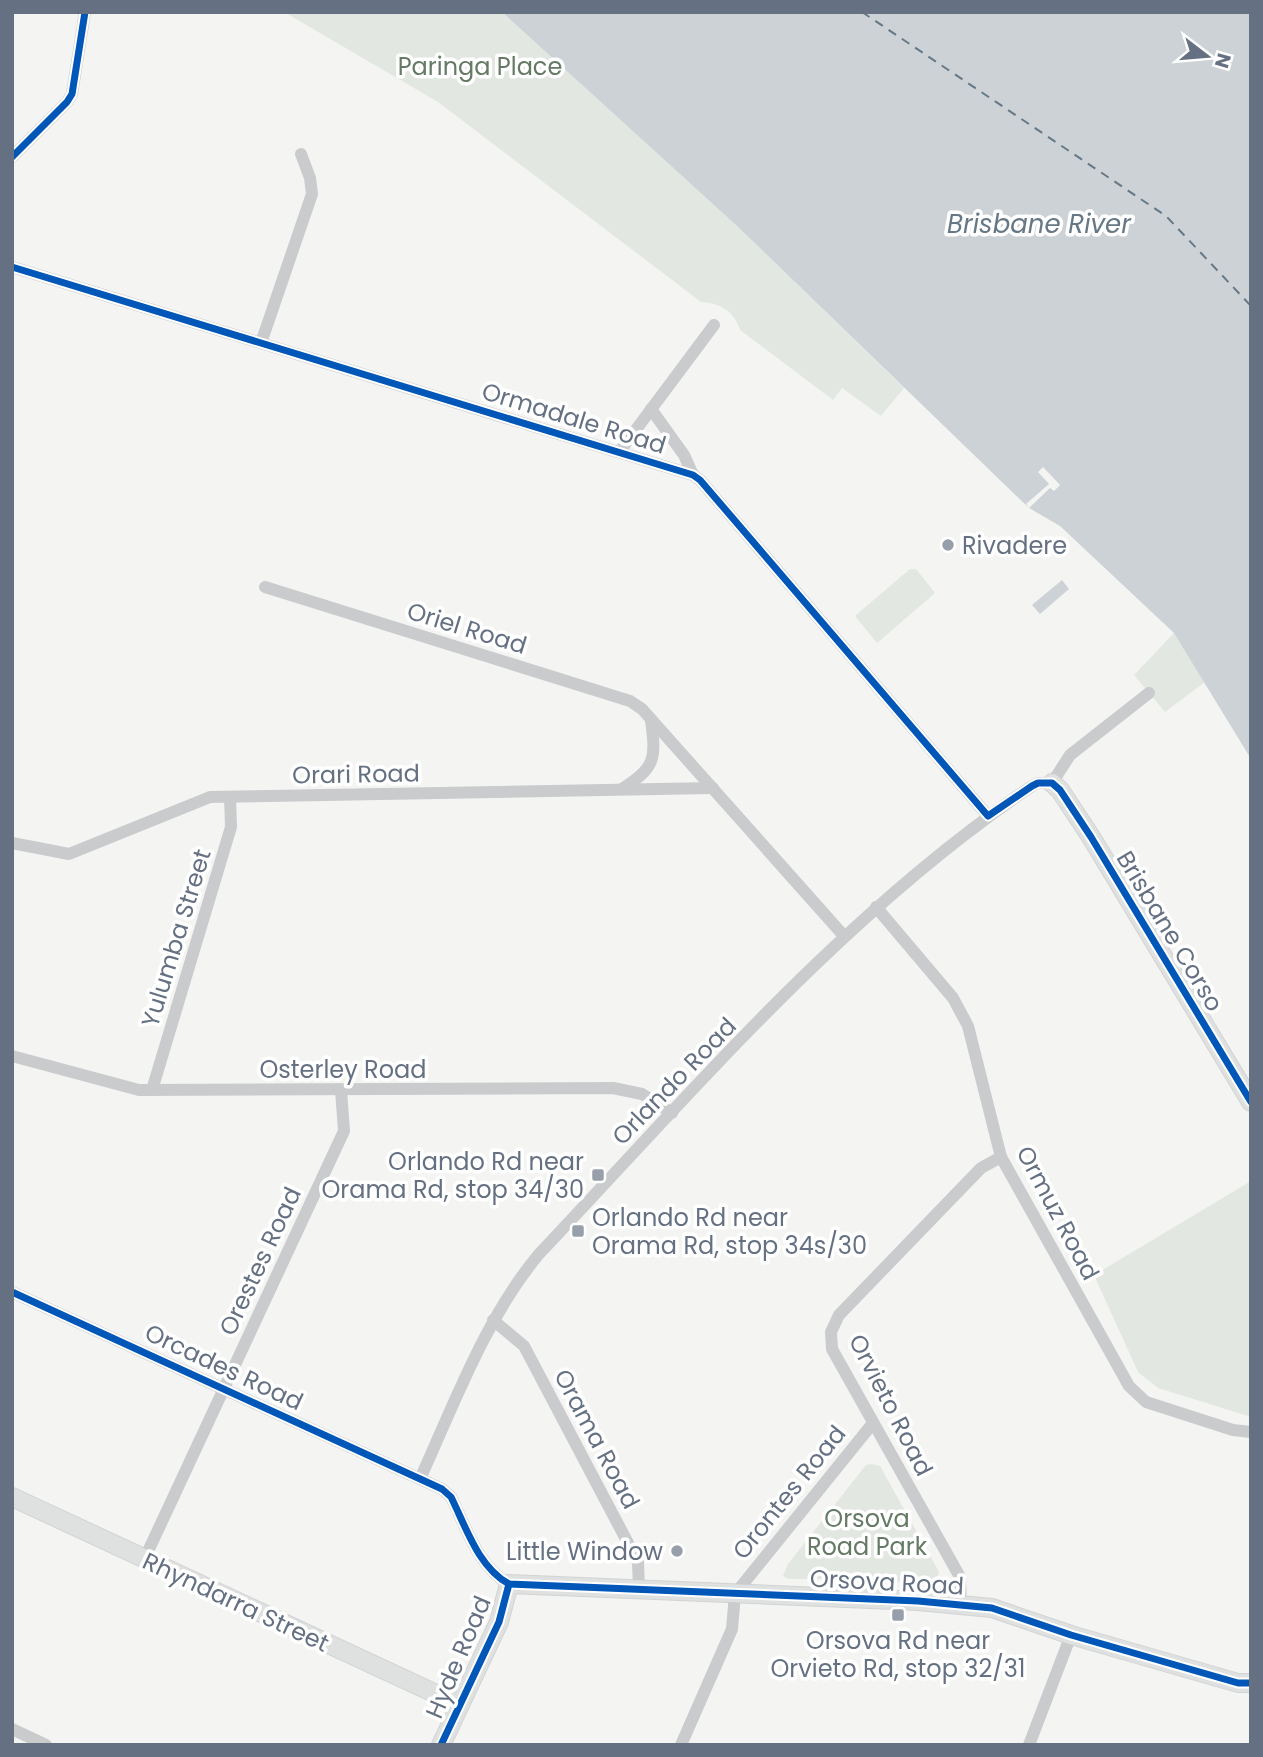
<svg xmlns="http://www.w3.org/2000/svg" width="1263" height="1757" font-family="Poppins,sans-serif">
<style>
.green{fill:#e2e7e1}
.water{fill:#ccd2d6}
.pier{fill:#f4f5f3}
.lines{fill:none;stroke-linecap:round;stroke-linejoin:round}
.ferry{stroke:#667886;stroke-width:2;stroke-dasharray:9 7;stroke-linecap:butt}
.secondary-casing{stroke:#d2d3d4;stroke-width:20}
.street{stroke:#cacbcd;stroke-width:12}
.secondary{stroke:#dfe0e0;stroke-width:18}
.cycleway-casing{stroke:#fff;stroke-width:11}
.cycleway{stroke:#0057b8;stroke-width:7}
.poi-dot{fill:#979faa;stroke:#fff;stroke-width:2.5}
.labels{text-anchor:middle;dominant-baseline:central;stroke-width:7;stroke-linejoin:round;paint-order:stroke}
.park-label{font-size:24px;fill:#657a64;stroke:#fff}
.street-label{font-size:24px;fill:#657183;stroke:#fff}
.poi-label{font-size:24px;fill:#657183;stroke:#fff;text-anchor:start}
.water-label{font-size:26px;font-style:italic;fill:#667886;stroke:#fff}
</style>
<rect width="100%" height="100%" fill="#f4f5f3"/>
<g class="green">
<path d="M284 12H502L737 226 904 388 881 416 842 388 833 400 740 330C734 311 720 303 701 302L438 102Z"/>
<polygon points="910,569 916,569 935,593 877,643 855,616"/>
<polygon points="1174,633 1205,682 1165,712 1134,675"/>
<polygon points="1251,1181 1251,1415 1248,1416 1158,1388 1138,1372 1094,1275"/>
<polygon points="872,1464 880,1466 939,1572 937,1578 929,1583 856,1580 855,1573 839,1573 838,1579 789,1579 783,1576 788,1564 866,1465"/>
</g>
<g class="water">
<polygon points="502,12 1251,12 1251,759 1174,633 1060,526 1029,508 737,226"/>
<polygon points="1062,580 1069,589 1040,614 1032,605"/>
</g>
<polygon class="pier" points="1043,467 1060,485 1054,491 1050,488 1029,508 1026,504 1049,484 1038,472"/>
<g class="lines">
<polyline class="ferry" points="862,12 1166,216 1251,306"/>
<g class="secondary-casing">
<g id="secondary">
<polyline points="1052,783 1060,790 1091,837 1251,1102"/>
<polyline points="12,1497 460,1705"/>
<polyline points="441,1745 499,1622 509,1584 918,1601 992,1608 1071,1635 1238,1683 1251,1683"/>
</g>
</g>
<g class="street">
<polyline points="12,157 67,102 72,94 85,12"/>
<polyline points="12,267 693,475 700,480 988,816"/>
<polyline points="261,343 312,194 310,178 301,154"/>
<polyline points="651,409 684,455 693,475"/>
<polyline points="620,451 714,325"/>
<polyline points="265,587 630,701 642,709 844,936"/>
<path d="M622 789C656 767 656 759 651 720"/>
<polyline points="12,843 69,854 210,797 713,788"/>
<polyline points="876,907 953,998 968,1026 1001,1157 1129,1386 1146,1402 1233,1430 1251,1432"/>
<polyline points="12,1056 139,1090 613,1088 642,1094 672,1113"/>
<polyline points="152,1090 231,827 230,797"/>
<path d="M12 1292 442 1489 451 1497C466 1527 478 1567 509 1584"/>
<polyline points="493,1320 524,1346 638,1562 639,1590"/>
<path d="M420 1479C455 1402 485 1319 539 1254 694 1090 844 913 1032 786L1038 783H1052L1070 755 1149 693"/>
<polyline points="144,1560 344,1131 341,1090"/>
<polyline points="961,1605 960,1577 832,1349 831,1332 839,1315 981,1168 1001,1157"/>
<polyline points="12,1729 46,1745"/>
<polyline points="681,1745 732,1629 735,1594 873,1423"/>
<polyline points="1029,1745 1071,1635"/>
</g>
<use href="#secondary" class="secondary"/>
<g class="cycleway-casing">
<g id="cycleway">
<polyline points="12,157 67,102 72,94 85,12"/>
<polyline points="12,267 693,475 700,480 988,816 1032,786 1038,783 1052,783 1060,790 1091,837 1251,1102"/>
<path d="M12 1292 442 1489 451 1497C466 1527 478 1567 509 1584L918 1601 992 1608 1071 1635 1238 1683H1251"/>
<polyline points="441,1745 499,1622 509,1584"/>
</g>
</g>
<use href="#cycleway" class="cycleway"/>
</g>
<g class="poi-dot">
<circle cx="948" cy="545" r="7"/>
<rect x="591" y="1168" width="14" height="14" rx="3.5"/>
<rect x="571" y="1224" width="14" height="14" rx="3.5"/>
<circle cx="677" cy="1551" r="7"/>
<rect x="891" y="1608" width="14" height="14" rx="3.5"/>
</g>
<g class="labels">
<g class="park-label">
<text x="480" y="66">Paringa Place</text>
<text x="867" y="1518">Orsova<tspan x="867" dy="28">Road Park</tspan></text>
</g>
<g class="street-label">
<text transform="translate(574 418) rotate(17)">Ormadale Road</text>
<text transform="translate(467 628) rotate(17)">Oriel Road</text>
<text transform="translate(356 774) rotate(-1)">Orari Road</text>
<text transform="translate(1170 931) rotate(59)">Brisbane Corso</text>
<text transform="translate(176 938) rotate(-73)">Yulumba Street</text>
<text x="343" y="1069">Osterley Road</text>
<text transform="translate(674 1081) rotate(-46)">Orlando Road</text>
<text transform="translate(1058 1213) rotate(62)">Ormuz Road</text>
<text transform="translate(260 1261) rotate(-65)">Orestes Road</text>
<text transform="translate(224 1367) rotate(25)">Orcades Road</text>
<text transform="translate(891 1405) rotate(63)">Orvieto Road</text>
<text transform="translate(597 1439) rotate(62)">Orama Road</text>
<text transform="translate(789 1492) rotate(-51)">Orontes Road</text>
<text transform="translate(887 1582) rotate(3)">Orsova Road</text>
<text transform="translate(236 1602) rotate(25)">Rhyndarra Street</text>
<text transform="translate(458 1657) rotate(-67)">Hyde Road</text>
</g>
<g class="poi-label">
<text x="962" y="545">Rivadere</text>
<text x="584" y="1161" text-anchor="end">Orlando Rd near<tspan x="584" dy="28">Orama Rd, stop 34/30</tspan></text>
<text x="592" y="1217">Orlando Rd near<tspan x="592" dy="28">Orama Rd, stop 34s/30</tspan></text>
<text x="663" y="1551" text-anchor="end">Little Window</text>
<text x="898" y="1640" text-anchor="middle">Orsova Rd near<tspan x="898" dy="28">Orvieto Rd, stop 32/31</tspan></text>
</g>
<g class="water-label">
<text x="1039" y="224">Brisbane River</text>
</g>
</g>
<rect width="1263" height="1757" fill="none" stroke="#657183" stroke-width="28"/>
<g transform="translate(1207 56) rotate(106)" stroke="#ffffff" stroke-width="5" paint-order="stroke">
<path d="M0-5L12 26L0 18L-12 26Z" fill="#657183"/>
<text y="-10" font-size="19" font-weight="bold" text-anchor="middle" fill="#657183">N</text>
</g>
</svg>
